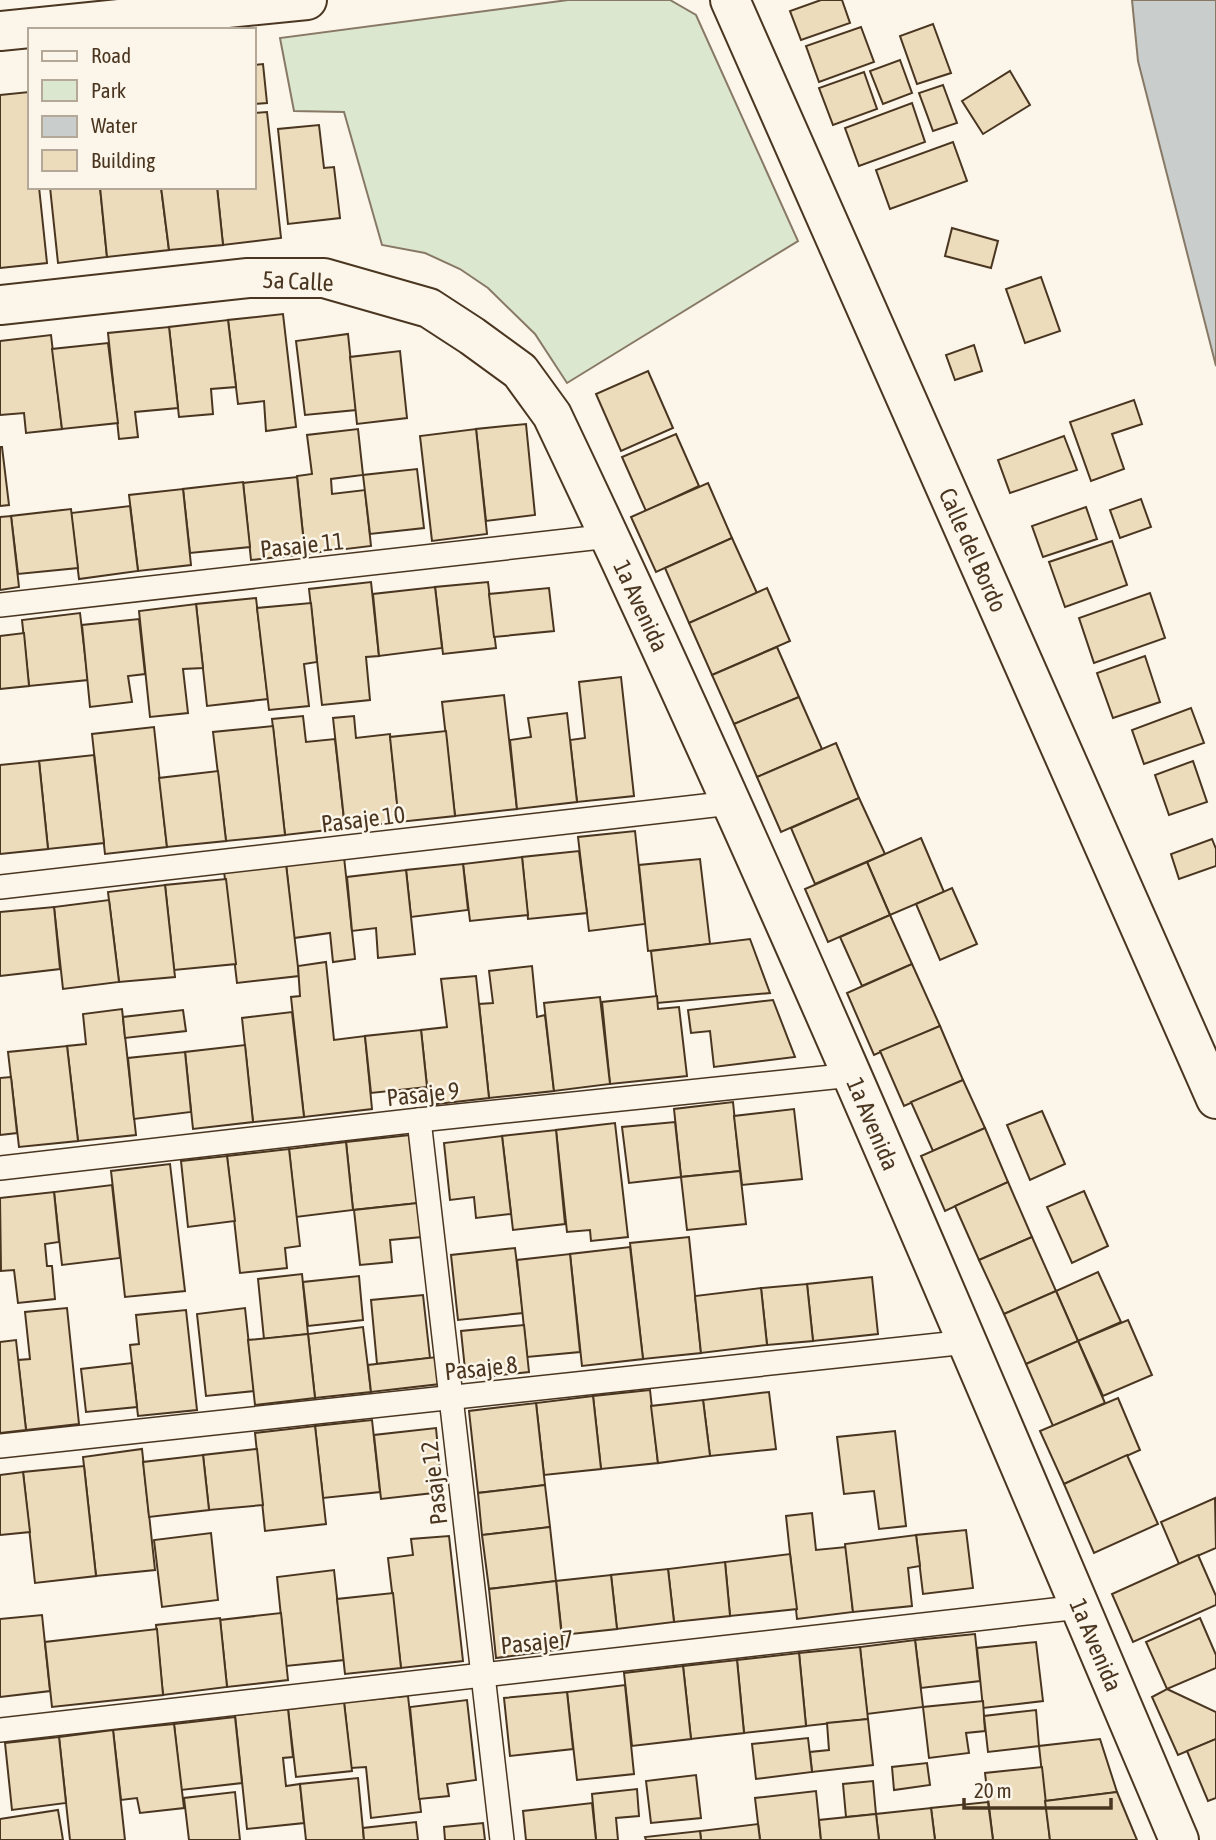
<svg xmlns="http://www.w3.org/2000/svg" width="1216" height="1840" font-family="'Asap Condensed',sans-serif">
<style>
.green{fill:#dce7d0;stroke:#887966;stroke-width:2}
.water{fill:#c9cecd;stroke:#887966;stroke-width:2}
.building{fill:#ecdcbc;stroke:#4a3520;stroke-width:2}
.lines{fill:none;stroke-linecap:round;stroke-linejoin:round}
.lane-casing{stroke:#4a3520;stroke-width:26}
.street-casing{stroke:#4a3520;stroke-width:42}
.secondary-casing{stroke:#4a3520;stroke-width:42}
.lane{stroke:#fbf6e9;stroke-width:23}
.street{stroke:#fbf6e9;stroke-width:38}
.secondary{stroke:#fbf6e9;stroke-width:38}
.labels{text-anchor:middle;dominant-baseline:central;stroke-width:5;stroke-linejoin:round;paint-order:stroke}
.street-label{font-size:24px;fill:#4a3520;stroke:#fbf6e9}
</style>
<rect width="100%" height="100%" fill="#fbf6e9"/>
<polygon class="green" points="568,0 670,0 696,15 798,241 567,383 535,334 488,288 460,269 425,253 382,245 344,112 294,111 280,38"/>
<polygon class="water" points="1132,0 1216,0 1216,366 1138,61"/>
<g class="building">
<polygon points="821,0 842,0 850,23 801,40 790,11"/>
<polygon points="933,24 951,73 917,84 900,36"/>
<polygon points="861,27 874,62 819,82 806,46"/>
<polygon points="900,60 912,93 883,104 870,71"/>
<polygon points="263,64 267,103 254,104 254,65"/>
<polygon points="1010,71 1030,105 983,134 962,101"/>
<polygon points="864,72 877,109 833,125 819,88"/>
<polygon points="943,85 957,123 933,131 919,93"/>
<polygon points="29,92 30,187 39,187 47,263 0,268 0,95"/>
<polygon points="912,103 925,142 859,166 845,128"/>
<polygon points="267,112 281,238 223,245 217,187 254,187 254,113"/>
<polygon points="319,125 324,168 334,167 340,218 288,224 278,129"/>
<polygon points="953,142 967,181 890,209 876,170"/>
<polygon points="50,187 100,187 107,257 58,263"/>
<polygon points="100,187 161,187 169,250 107,257"/>
<polygon points="161,187 217,187 223,245 169,250"/>
<polygon points="952,228 998,241 991,268 945,256"/>
<polygon points="1041,277 1060,331 1025,343 1006,289"/>
<polygon points="283,314 296,427 266,431 264,401 238,404 228,320"/>
<polygon points="228,320 236,387 211,389 213,414 179,417 169,327"/>
<polygon points="169,327 178,408 135,412 138,437 119,439 108,333"/>
<polygon points="348,334 356,410 305,415 296,341"/>
<polygon points="51,335 62,429 26,433 24,413 0,415 0,341"/>
<polygon points="108,343 118,423 62,429 52,349"/>
<polygon points="974,345 982,371 955,380 946,355"/>
<polygon points="400,351 407,418 357,424 350,357"/>
<polygon points="648,371 673,428 621,451 596,394"/>
<polygon points="1134,400 1142,424 1112,434 1124,469 1091,481 1070,422"/>
<polygon points="526,424 535,515 486,521 476,429"/>
<polygon points="358,429 363,475 331,479 332,494 365,490 371,546 305,554 297,476 312,474 307,435"/>
<polygon points="476,429 487,534 432,541 420,436"/>
<polygon points="676,434 699,486 646,511 622,457"/>
<polygon points="1064,436 1077,470 1010,493 998,460"/>
<polygon points="0,447 2,447 9,505 0,506"/>
<polygon points="417,469 424,528 370,534 363,475"/>
<polygon points="297,477 305,554 251,560 243,483"/>
<polygon points="243,482 250,547 190,553 183,489"/>
<polygon points="708,483 732,538 656,572 631,517"/>
<polygon points="183,489 191,565 138,571 129,495"/>
<polygon points="1141,499 1151,527 1120,538 1110,510"/>
<polygon points="130,506 138,571 79,579 71,513"/>
<polygon points="1086,507 1097,539 1043,557 1032,526"/>
<polygon points="71,509 78,568 18,574 11,516"/>
<polygon points="11,516 19,587 0,590 0,517"/>
<polygon points="732,538 757,593 689,623 665,568"/>
<polygon points="1112,541 1127,585 1065,607 1049,562"/>
<polygon points="371,582 379,656 366,657 370,700 322,705 309,589"/>
<polygon points="488,582 496,648 443,654 435,587"/>
<polygon points="435,587 442,648 379,656 373,594"/>
<polygon points="549,588 554,631 494,637 489,594"/>
<polygon points="767,588 790,641 712,675 689,623"/>
<polygon points="1150,593 1165,638 1094,663 1079,618"/>
<polygon points="256,598 268,699 207,706 196,604"/>
<polygon points="311,603 317,662 304,664 309,706 269,710 257,608"/>
<polygon points="196,604 203,668 183,669 188,713 150,717 139,611"/>
<polygon points="80,613 88,680 29,686 22,620"/>
<polygon points="139,619 145,674 128,676 132,702 90,707 82,625"/>
<polygon points="24,633 29,686 0,689 0,636"/>
<polygon points="777,647 799,697 734,724 712,675"/>
<polygon points="1145,656 1160,702 1113,718 1097,673"/>
<polygon points="621,677 634,796 577,802 570,740 585,738 579,682"/>
<polygon points="504,695 517,809 455,816 442,702"/>
<polygon points="799,697 822,749 757,777 734,724"/>
<polygon points="1191,708 1204,743 1144,764 1132,730"/>
<polygon points="567,713 577,802 517,809 510,740 531,737 528,718"/>
<polygon points="303,716 306,742 335,739 345,828 285,835 272,719"/>
<polygon points="354,716 356,738 390,734 399,822 345,828 333,718"/>
<polygon points="273,726 285,835 226,841 213,732"/>
<polygon points="154,727 167,847 105,854 92,734"/>
<polygon points="446,731 455,816 399,822 390,737"/>
<polygon points="836,743 859,798 781,832 757,777"/>
<polygon points="94,755 104,843 48,849 39,761"/>
<polygon points="39,761 48,849 0,854 0,765"/>
<polygon points="1193,761 1207,802 1169,815 1155,775"/>
<polygon points="218,771 226,841 167,847 159,778"/>
<polygon points="859,798 885,854 815,884 791,828"/>
<polygon points="635,831 645,924 589,931 578,837"/>
<polygon points="921,838 944,892 890,915 867,862"/>
<polygon points="1212,839 1216,849 1216,866 1179,879 1171,854"/>
<polygon points="579,851 587,913 528,919 522,857"/>
<polygon points="344,857 355,959 333,962 330,933 294,938 286,864"/>
<polygon points="522,857 528,915 470,921 463,864"/>
<polygon points="700,859 710,944 648,951 639,865"/>
<polygon points="867,862 890,915 828,942 805,889"/>
<polygon points="286,864 299,976 237,983 224,871"/>
<polygon points="463,864 468,910 411,917 406,870"/>
<polygon points="406,870 415,954 378,958 376,928 352,931 347,877"/>
<polygon points="226,879 236,964 174,970 165,885"/>
<polygon points="165,885 175,977 119,982 108,892"/>
<polygon points="952,888 977,944 940,960 916,904"/>
<polygon points="109,900 119,982 63,989 54,907"/>
<polygon points="54,907 60,969 0,976 0,912"/>
<polygon points="890,915 912,964 862,986 840,937"/>
<polygon points="750,939 770,993 657,1003 651,951"/>
<polygon points="326,962 334,1040 365,1036 372,1109 304,1117 291,997 300,996 298,966"/>
<polygon points="912,964 940,1026 874,1055 847,993"/>
<polygon points="532,966 537,1017 545,1015 554,1091 489,1098 479,1004 493,1003 489,971"/>
<polygon points="476,976 489,1098 429,1105 421,1030 447,1027 441,979"/>
<polygon points="657,996 658,1009 679,1007 687,1076 610,1084 602,1002"/>
<polygon points="600,997 610,1084 554,1091 544,1003"/>
<polygon points="773,1000 795,1057 714,1067 710,1031 691,1033 688,1010"/>
<polygon points="122,1009 136,1135 78,1141 67,1046 86,1044 83,1014"/>
<polygon points="183,1010 186,1031 125,1038 123,1017"/>
<polygon points="292,1012 304,1117 253,1122 242,1018"/>
<polygon points="940,1026 963,1080 904,1106 880,1051"/>
<polygon points="421,1030 427,1087 371,1093 365,1036"/>
<polygon points="245,1045 253,1122 193,1129 185,1052"/>
<polygon points="67,1046 78,1141 19,1147 8,1052"/>
<polygon points="185,1052 191,1112 134,1119 128,1058"/>
<polygon points="11,1077 17,1133 0,1135 0,1078"/>
<polygon points="963,1080 985,1128 933,1151 911,1102"/>
<polygon points="733,1102 740,1171 681,1177 674,1109"/>
<polygon points="794,1109 802,1179 742,1185 734,1116"/>
<polygon points="1042,1111 1065,1164 1030,1180 1007,1125"/>
<polygon points="675,1122 681,1177 629,1183 622,1127"/>
<polygon points="615,1123 628,1237 591,1241 590,1230 567,1232 556,1130"/>
<polygon points="985,1128 1008,1182 945,1211 921,1156"/>
<polygon points="556,1130 565,1224 513,1230 502,1136"/>
<polygon points="410,1135 418,1203 353,1210 346,1142"/>
<polygon points="502,1136 511,1214 476,1218 474,1197 450,1200 444,1143"/>
<polygon points="346,1142 353,1210 296,1217 289,1149"/>
<polygon points="289,1149 300,1246 285,1248 287,1268 240,1273 227,1156"/>
<polygon points="227,1156 235,1221 188,1227 181,1161"/>
<polygon points="170,1164 185,1291 125,1297 111,1171"/>
<polygon points="740,1171 746,1224 687,1230 681,1177"/>
<polygon points="1008,1182 1032,1237 979,1260 955,1206"/>
<polygon points="112,1185 120,1258 62,1265 54,1192"/>
<polygon points="1084,1191 1108,1246 1072,1263 1047,1207"/>
<polygon points="54,1192 59,1242 45,1244 47,1266 52,1266 55,1299 18,1303 14,1270 1,1271 0,1198"/>
<polygon points="418,1203 422,1237 390,1240 392,1262 360,1265 354,1210"/>
<polygon points="689,1237 701,1353 643,1359 630,1243"/>
<polygon points="1032,1237 1056,1291 1004,1314 979,1260"/>
<polygon points="630,1247 643,1359 582,1366 570,1254"/>
<polygon points="515,1248 523,1313 458,1320 451,1255"/>
<polygon points="570,1254 580,1352 527,1357 517,1260"/>
<polygon points="1098,1272 1121,1322 1078,1341 1056,1291"/>
<polygon points="302,1274 308,1334 264,1339 258,1279"/>
<polygon points="359,1276 363,1320 308,1326 303,1282"/>
<polygon points="872,1277 878,1334 813,1341 807,1284"/>
<polygon points="807,1284 813,1341 767,1345 761,1288"/>
<polygon points="761,1288 767,1345 701,1353 695,1296"/>
<polygon points="1056,1291 1078,1341 1026,1364 1004,1314"/>
<polygon points="423,1295 430,1358 377,1364 371,1300"/>
<polygon points="67,1308 79,1424 26,1430 18,1360 30,1359 25,1312"/>
<polygon points="245,1308 254,1391 206,1396 197,1314"/>
<polygon points="186,1310 197,1410 138,1416 130,1345 139,1344 136,1315"/>
<polygon points="1128,1320 1152,1375 1103,1396 1078,1341"/>
<polygon points="524,1325 529,1372 466,1379 461,1331"/>
<polygon points="363,1327 371,1392 315,1398 308,1334"/>
<polygon points="308,1334 315,1398 255,1405 248,1340"/>
<polygon points="16,1340 26,1430 0,1433 0,1342"/>
<polygon points="1078,1341 1105,1403 1053,1426 1026,1364"/>
<polygon points="437,1357 440,1384 371,1392 368,1365"/>
<polygon points="132,1363 137,1407 86,1412 81,1369"/>
<polygon points="650,1390 658,1463 601,1469 593,1396"/>
<polygon points="769,1392 776,1449 710,1456 703,1400"/>
<polygon points="593,1396 601,1469 544,1475 536,1403"/>
<polygon points="1118,1398 1140,1450 1064,1484 1040,1431"/>
<polygon points="703,1400 710,1456 658,1463 651,1406"/>
<polygon points="536,1403 545,1485 478,1493 469,1411"/>
<polygon points="372,1420 380,1492 323,1498 315,1426"/>
<polygon points="315,1426 326,1524 265,1531 255,1433"/>
<polygon points="436,1428 442,1492 381,1499 374,1435"/>
<polygon points="895,1431 906,1526 879,1529 874,1491 844,1494 837,1437"/>
<polygon points="142,1449 155,1570 96,1576 83,1457"/>
<polygon points="257,1449 263,1505 209,1510 203,1455"/>
<polygon points="203,1455 209,1510 149,1517 143,1462"/>
<polygon points="1127,1455 1158,1524 1094,1553 1064,1484"/>
<polygon points="84,1466 96,1576 35,1583 23,1472"/>
<polygon points="23,1472 30,1532 0,1535 0,1475"/>
<polygon points="545,1485 550,1527 482,1535 478,1493"/>
<polygon points="1215,1498 1216,1548 1179,1564 1161,1522"/>
<polygon points="812,1513 816,1550 846,1547 853,1612 797,1619 786,1516"/>
<polygon points="550,1527 556,1581 489,1589 482,1535"/>
<polygon points="966,1530 973,1588 923,1594 916,1535"/>
<polygon points="211,1533 218,1600 162,1607 154,1540"/>
<polygon points="916,1535 920,1566 908,1568 912,1606 853,1612 845,1544"/>
<polygon points="449,1536 463,1661 401,1668 388,1558 413,1555 411,1539"/>
<polygon points="790,1554 797,1609 730,1616 725,1562"/>
<polygon points="1198,1555 1216,1596 1216,1605 1133,1642 1112,1594"/>
<polygon points="725,1562 730,1616 674,1622 668,1569"/>
<polygon points="668,1569 674,1622 617,1629 611,1575"/>
<polygon points="334,1570 344,1660 286,1666 277,1577"/>
<polygon points="611,1575 617,1629 562,1635 556,1581"/>
<polygon points="556,1581 563,1649 496,1658 489,1589"/>
<polygon points="393,1593 401,1668 345,1674 337,1599"/>
<polygon points="281,1613 288,1680 227,1687 220,1620"/>
<polygon points="42,1615 50,1691 0,1697 0,1619"/>
<polygon points="220,1618 227,1687 163,1695 156,1625"/>
<polygon points="1200,1618 1216,1655 1216,1668 1167,1689 1146,1642"/>
<polygon points="157,1629 163,1695 52,1707 45,1642"/>
<polygon points="975,1634 980,1681 921,1688 915,1640"/>
<polygon points="915,1640 923,1707 867,1714 860,1647"/>
<polygon points="1036,1642 1043,1701 983,1708 977,1648"/>
<polygon points="860,1647 868,1719 806,1726 799,1653"/>
<polygon points="799,1653 806,1726 744,1733 737,1660"/>
<polygon points="737,1660 744,1733 691,1739 683,1666"/>
<polygon points="683,1666 691,1739 632,1746 624,1673"/>
<polygon points="625,1685 634,1774 577,1780 567,1692"/>
<polygon points="1167,1689 1216,1712 1216,1739 1178,1755 1152,1697"/>
<polygon points="567,1692 573,1749 510,1756 504,1698"/>
<polygon points="408,1696 421,1812 371,1818 366,1767 351,1768 344,1702"/>
<polygon points="467,1700 476,1780 447,1784 449,1796 419,1799 410,1707"/>
<polygon points="983,1701 985,1731 966,1733 969,1753 929,1758 923,1707"/>
<polygon points="344,1702 352,1771 296,1777 288,1709"/>
<polygon points="288,1709 293,1757 283,1758 286,1786 300,1784 304,1823 247,1829 235,1715"/>
<polygon points="1036,1710 1039,1746 988,1752 984,1716"/>
<polygon points="235,1717 242,1783 181,1790 174,1724"/>
<polygon points="868,1719 873,1765 812,1772 810,1752 829,1750 827,1723"/>
<polygon points="174,1724 184,1808 140,1813 137,1798 121,1800 113,1730"/>
<polygon points="113,1730 125,1840 70,1840 59,1737"/>
<polygon points="59,1737 66,1803 12,1810 5,1743"/>
<polygon points="808,1738 812,1772 756,1779 752,1744"/>
<polygon points="1100,1739 1117,1792 1045,1801 1039,1746"/>
<polygon points="1216,1739 1216,1798 1208,1801 1187,1751"/>
<polygon points="927,1763 930,1785 894,1790 892,1767"/>
<polygon points="1042,1767 1050,1840 993,1840 985,1773"/>
<polygon points="696,1775 701,1818 651,1823 646,1781"/>
<polygon points="358,1778 364,1840 306,1840 300,1784"/>
<polygon points="873,1781 876,1814 846,1817 843,1784"/>
<polygon points="637,1789 639,1816 616,1818 618,1840 596,1840 592,1794"/>
<polygon points="816,1791 821,1840 760,1840 755,1798"/>
<polygon points="235,1792 240,1840 189,1840 184,1798"/>
<polygon points="1117,1792 1137,1840 1050,1840 1045,1801"/>
<polygon points="988,1802 993,1840 935,1840 931,1808"/>
<polygon points="592,1803 596,1840 526,1840 523,1811"/>
<polygon points="931,1808 935,1840 879,1840 876,1814"/>
<polygon points="58,1810 63,1840 0,1840 0,1819"/>
<polygon points="876,1814 879,1840 821,1840 819,1820"/>
<polygon points="416,1822 418,1840 364,1840 363,1828"/>
<polygon points="483,1823 485,1840 445,1840 444,1827"/>
<polygon points="758,1824 760,1840 701,1840 700,1831"/>
<polygon points="700,1831 701,1840 646,1840 645,1837"/>
</g>
<g class="lines">
<g class="lane-casing">
<g id="lane">
<polyline points="0,605 610,536"/>
<polyline points="0,887 731,803"/>
<polyline points="419,1120 502,1840"/>
<polyline points="0,1168 419,1120 852,1075"/>
<polyline points="0,1446 967,1342"/>
<polyline points="0,1730 1080,1607"/>
</g>
</g>
<g class="street-casing">
<g id="street">
<polyline points="0,31 307,0"/>
<path d="M0 305 248 278H324L429 308 472 336 520 371 552 415C775 883 976 1362 1179 1840"/>
</g>
</g>
<g class="secondary-casing">
<polyline id="secondary" points="730,0 1216,1099"/>
</g>
<use href="#lane" class="lane"/>
<use href="#street" class="street"/>
<use href="#secondary" class="secondary"/>
</g>
<g class="labels">
<g class="street-label">
<text transform="translate(298 281) rotate(3)">5a Calle</text>
<text transform="translate(302 545) rotate(-6)">Pasaje 11</text>
<text transform="translate(973 550) rotate(66)">Calle del Bordo</text>
<text transform="translate(641 606) rotate(65)">1a Avenida</text>
<text transform="translate(363 819) rotate(-7)">Pasaje 10</text>
<text transform="translate(423 1094) rotate(-6)">Pasaje 9</text>
<text transform="translate(873 1124) rotate(67)">1a Avenida</text>
<text transform="translate(481 1368) rotate(-6)">Pasaje 8</text>
<text transform="translate(434 1483) rotate(-97)">Pasaje 12</text>
<text transform="translate(537 1642) rotate(-6)">Pasaje 7</text>
<text transform="translate(1096 1645) rotate(67)">1a Avenida</text>
</g>
</g>
<rect x="28" y="28" width="228" height="161" fill="#fbf6e9" stroke="#b4a999" stroke-width="2"/>
<rect x="42" y="51" width="35" height="10" fill="#fbf6e9" stroke="#b4a999" stroke-width="2"/>
<text x="91" y="63" font-size="21" fill="#4a3520">Road</text>
<rect x="42" y="80" width="35" height="21" fill="#dce7d0" stroke="#b4a999" stroke-width="2"/>
<text x="91" y="98" font-size="21" fill="#4a3520">Park</text>
<rect x="42" y="116" width="35" height="21" fill="#c9cecd" stroke="#b4a999" stroke-width="2"/>
<text x="91" y="133" font-size="21" fill="#4a3520">Water</text>
<rect x="42" y="150" width="35" height="21" fill="#ecdcbc" stroke="#b4a999" stroke-width="2"/>
<text x="91" y="168" font-size="21" fill="#4a3520">Building</text>
<path d="M964 1798v10h147v-10" fill="none" stroke="#4a3520" stroke-width="3.5"/>
<text x="974" y="1798" font-size="21" fill="#4a3520" stroke="#fbf6e9" stroke-width="5" paint-order="stroke">20 m</text>
</svg>
